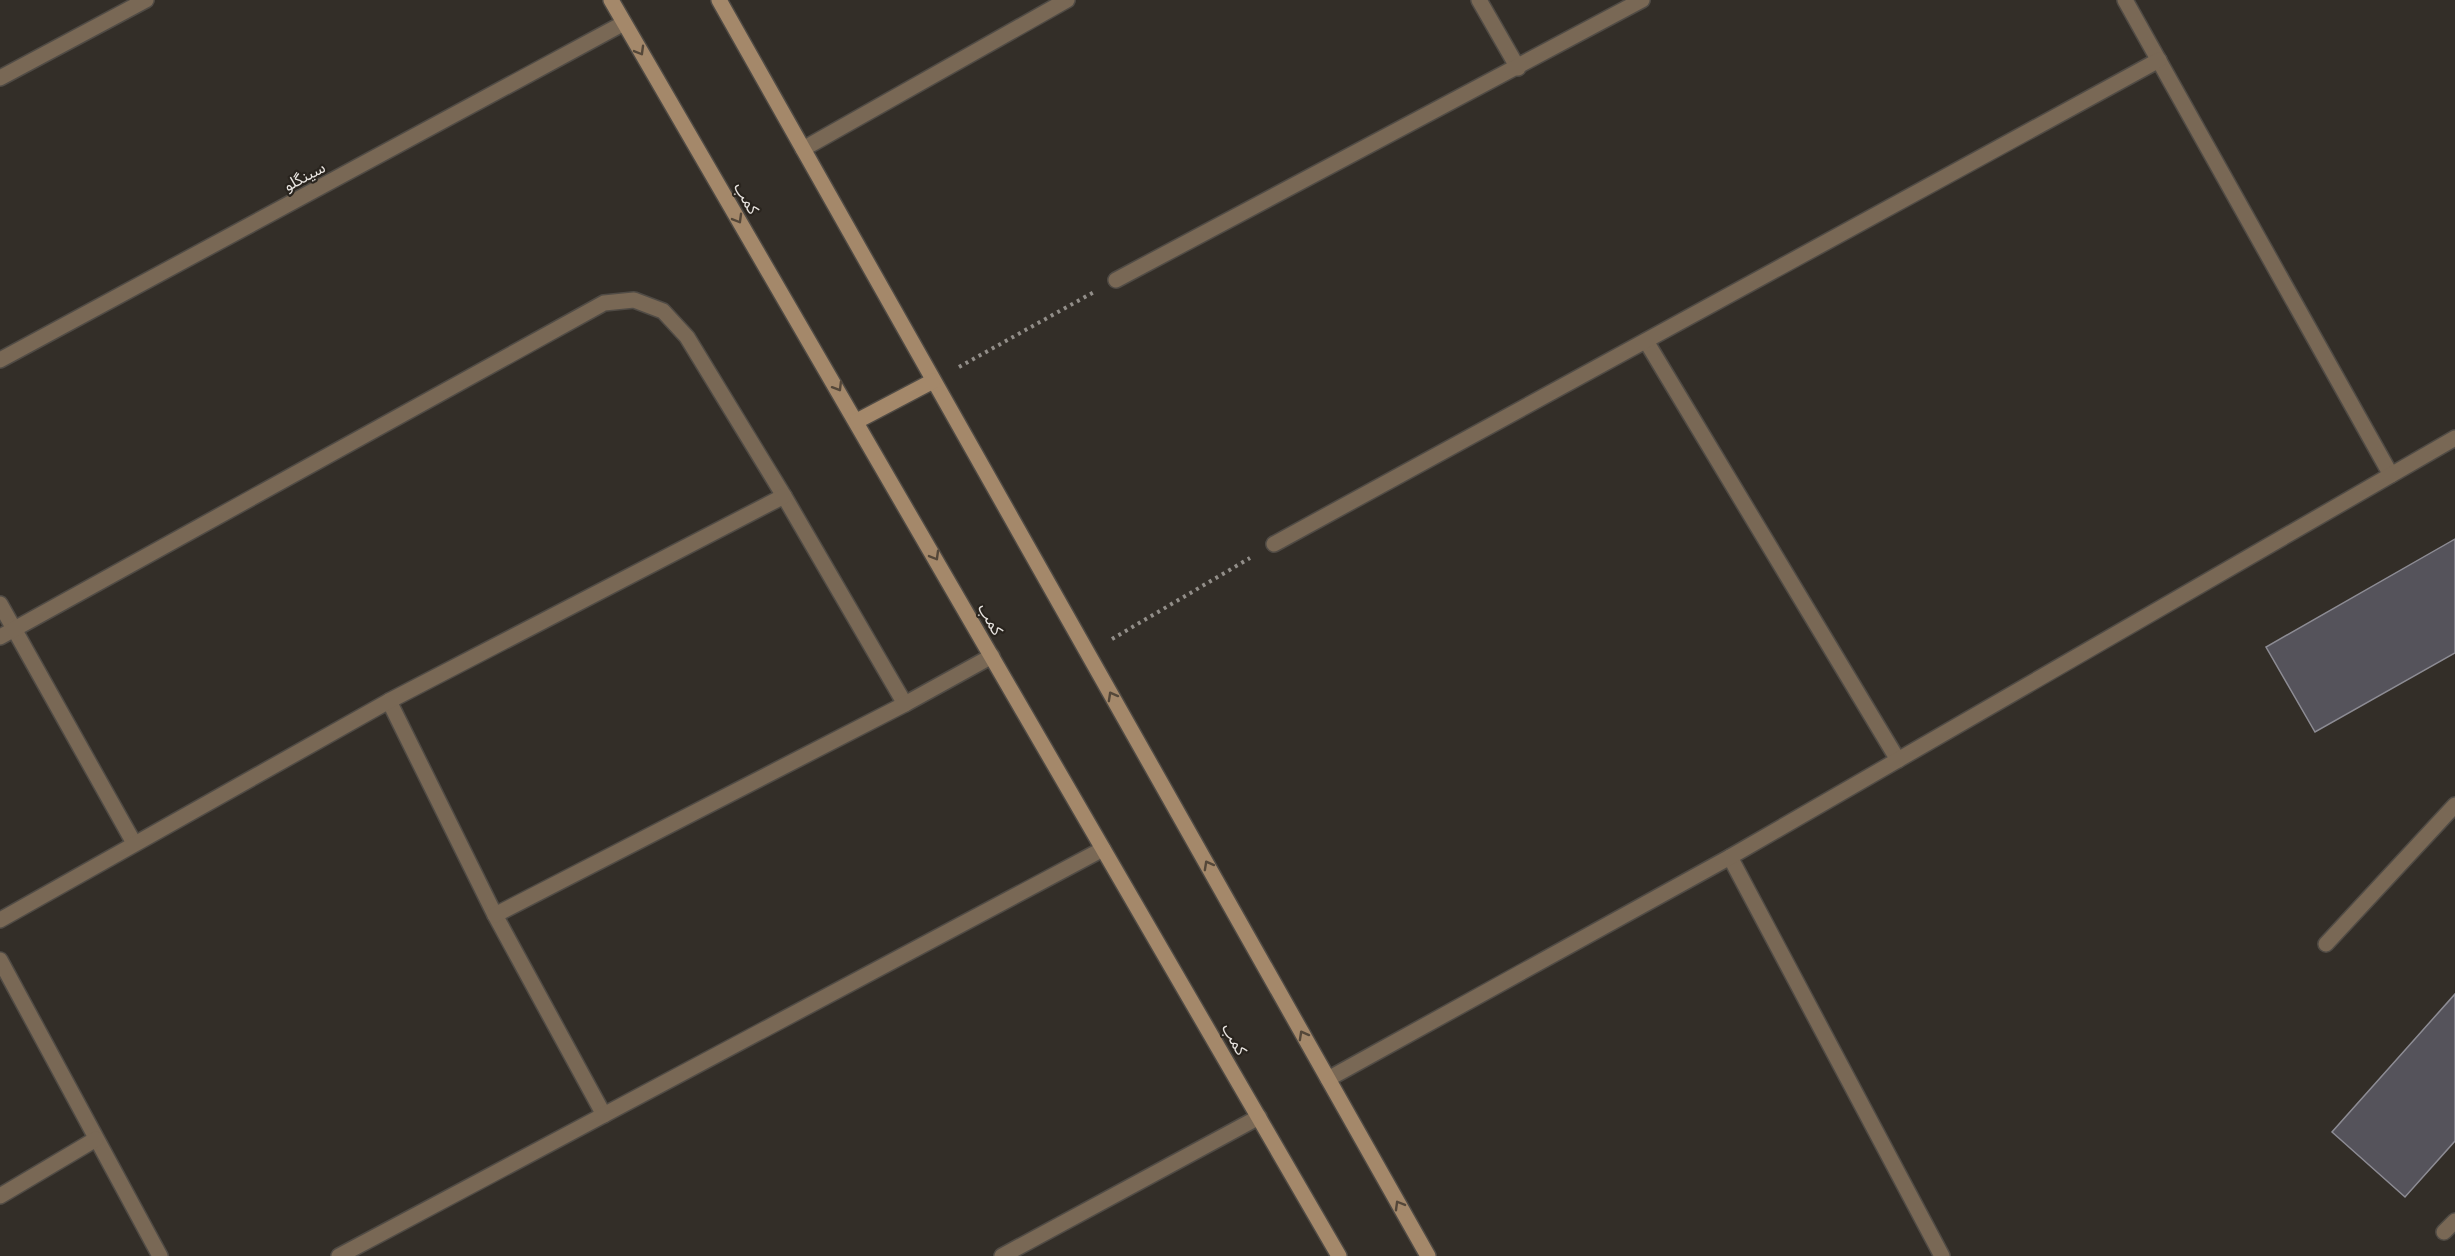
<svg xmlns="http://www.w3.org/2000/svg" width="2455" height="1256" font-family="Lora,'Noto Sans Arabic',serif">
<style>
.building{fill:#55535b;stroke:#8d8c94;stroke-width:1.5}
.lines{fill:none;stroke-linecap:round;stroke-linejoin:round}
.street-casing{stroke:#504b45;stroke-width:18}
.secondary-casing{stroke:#504b45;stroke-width:18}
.path{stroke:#928e89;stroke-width:4;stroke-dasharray:3 4.5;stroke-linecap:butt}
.street{stroke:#796855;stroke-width:15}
.secondary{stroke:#a4886a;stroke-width:15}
.oneway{stroke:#544739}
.labels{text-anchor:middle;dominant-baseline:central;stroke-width:4.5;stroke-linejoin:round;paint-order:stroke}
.street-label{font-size:16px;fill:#e8e4e0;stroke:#29241e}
</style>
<rect width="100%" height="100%" fill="#332e28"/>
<g class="building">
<polygon points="2455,539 2455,653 2315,732 2266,647"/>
<polygon points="2455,994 2455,1141 2405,1197 2332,1132"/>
</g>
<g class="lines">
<g class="street-casing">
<g id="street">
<polyline points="1479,0 1518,68"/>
<polyline points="2125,0 2391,475"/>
<polyline points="0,78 146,0"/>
<polyline points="803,149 1067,0"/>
<polyline points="1116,280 1642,0"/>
<polyline points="1646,341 1898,760"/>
<polyline points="0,360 624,23"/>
<polyline points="1274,544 2159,60"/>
<polyline points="0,604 134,843"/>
<polyline points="0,637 604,303 634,300 663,311 687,337 784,496 905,704"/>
<polyline points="389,701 495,915 604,1115"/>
<polyline points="1730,857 1942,1256"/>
<polyline points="495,915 905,704 992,656"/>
<polyline points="0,920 389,701 784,496"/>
<polyline points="2326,944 2455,805"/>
<polyline points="0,960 160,1256"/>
<polyline points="1328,1079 1730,857 2455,438"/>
<polyline points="0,1196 96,1139"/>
<polyline points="2444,1232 2455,1221"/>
<polyline points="339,1256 1103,849"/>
<polyline points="1002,1256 1259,1117"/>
</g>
</g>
<g class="secondary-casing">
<g id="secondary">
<polyline points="611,0 1339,1256"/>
<polyline points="719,0 1428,1256"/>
<polyline points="857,421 933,381"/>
</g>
</g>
<g class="path">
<polyline points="959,367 1094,292"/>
<polyline points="1112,639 1250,558"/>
</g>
<use href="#street" class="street"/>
<use href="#secondary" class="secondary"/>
</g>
<defs><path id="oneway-chevron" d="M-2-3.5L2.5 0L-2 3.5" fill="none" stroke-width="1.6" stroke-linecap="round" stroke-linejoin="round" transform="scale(1.5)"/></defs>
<g class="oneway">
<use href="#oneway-chevron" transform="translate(640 51) rotate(60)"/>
<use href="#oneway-chevron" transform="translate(738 219) rotate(60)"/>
<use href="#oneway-chevron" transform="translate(838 387) rotate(59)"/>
<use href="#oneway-chevron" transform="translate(935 556) rotate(60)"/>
<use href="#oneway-chevron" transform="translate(1112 696) rotate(-119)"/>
<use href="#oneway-chevron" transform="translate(1208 865) rotate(-119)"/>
<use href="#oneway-chevron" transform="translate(1303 1035) rotate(-119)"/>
<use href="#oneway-chevron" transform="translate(1399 1205) rotate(-120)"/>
</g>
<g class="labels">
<g class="street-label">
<text transform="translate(304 176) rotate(-28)">سینگلو</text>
<text transform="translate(747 198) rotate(60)">کمب</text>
<text transform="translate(991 619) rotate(60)">کمب</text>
<text transform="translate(1235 1039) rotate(60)">کمب</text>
</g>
</g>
</svg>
